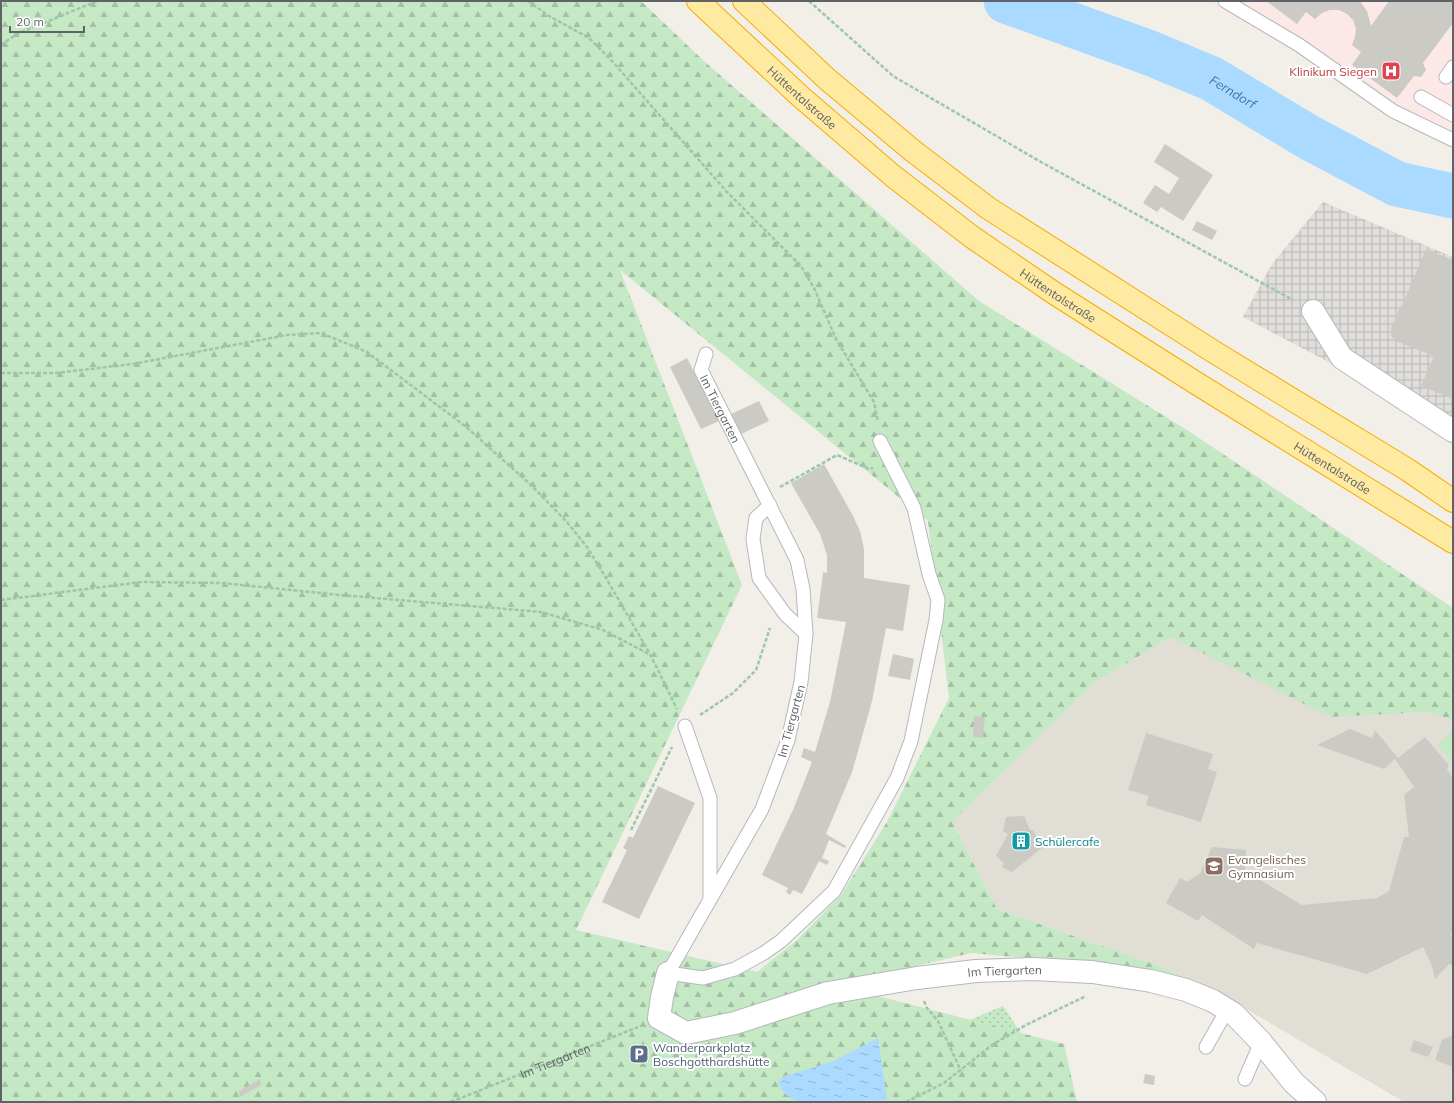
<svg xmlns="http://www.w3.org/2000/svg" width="1454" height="1103" font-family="Mulish,sans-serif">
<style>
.industrial{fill:url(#industrial-grid)}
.education{fill:#e1ded6}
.medical{fill:#fce8e6}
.green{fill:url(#green-dots)}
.forest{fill:url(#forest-firs);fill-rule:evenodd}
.pitch{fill:#c5e8c5}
.water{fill:url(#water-ripples)}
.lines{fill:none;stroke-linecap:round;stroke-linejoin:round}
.river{stroke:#aadaff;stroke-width:45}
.building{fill:#cccac5}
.service-casing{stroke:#b5b8bc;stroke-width:15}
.minor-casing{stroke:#b5b8bc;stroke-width:24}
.trunk-casing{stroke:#f9ab00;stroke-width:24}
.path{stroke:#9cc7a9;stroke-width:2.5;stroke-dasharray:4 2;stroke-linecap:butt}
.service{stroke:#fff;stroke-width:13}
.minor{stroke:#fff;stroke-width:22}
.trunk{stroke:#feeaa1;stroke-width:22}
.labels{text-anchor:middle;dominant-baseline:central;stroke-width:4;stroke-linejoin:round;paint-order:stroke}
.health-label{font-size:12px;fill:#be3a42;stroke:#fff;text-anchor:end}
.street-label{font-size:12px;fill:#5f6368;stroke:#fff}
.culture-label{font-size:12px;fill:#0d838f;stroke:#fff;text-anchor:start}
.education-label{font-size:12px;fill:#785e54;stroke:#fff;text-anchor:start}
.service-label{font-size:12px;fill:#4e5e75;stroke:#fff;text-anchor:start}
.water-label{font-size:13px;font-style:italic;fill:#4174aa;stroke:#fff}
</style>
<defs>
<pattern id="industrial-grid" width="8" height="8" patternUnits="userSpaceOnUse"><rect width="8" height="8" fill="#e0deda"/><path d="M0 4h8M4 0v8" fill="none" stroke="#b9b8b5"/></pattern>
<pattern id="green-dots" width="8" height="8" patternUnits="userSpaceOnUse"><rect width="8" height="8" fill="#c5e8c5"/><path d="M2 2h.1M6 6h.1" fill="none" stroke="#a3c0a4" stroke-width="1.8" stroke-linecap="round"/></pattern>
<pattern id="forest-firs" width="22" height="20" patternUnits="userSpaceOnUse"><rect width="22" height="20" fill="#c5e8c5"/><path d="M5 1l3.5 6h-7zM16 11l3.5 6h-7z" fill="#a3c0a4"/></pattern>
<pattern id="water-ripples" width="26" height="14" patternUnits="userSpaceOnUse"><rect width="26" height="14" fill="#aadaff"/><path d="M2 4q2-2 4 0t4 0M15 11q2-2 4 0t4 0" fill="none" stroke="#8eb4d2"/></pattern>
</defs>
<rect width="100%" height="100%" fill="#f1efe8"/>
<polygon class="industrial" points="1323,202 1453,257 1453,430 1437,419 1243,317 1272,264"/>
<polygon class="education" points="1171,637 1236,668 1330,717 1431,712 1453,721 1453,1102 1404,1102 1243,1007 1159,966 997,909 952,822 1095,682"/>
<polygon class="medical" points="1204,1 1453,1 1453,141"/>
<polygon class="green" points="1003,1006 1038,1059 955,1026"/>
<path class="forest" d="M1 1H641L705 62 979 301 1190 432 1453 608V721L1431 712 1330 717 1171 637 1095 682 952 822 997 909 1159 966 1188 980 1104 965 971 953 835 985 1064 1044 1077 1102H1ZM620 270 928 521 949 698 887 822 841 895 796 941 757 972 576 930 742 585Z"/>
<polygon class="pitch" points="1451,732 1453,734 1453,762 1437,745"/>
<path class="water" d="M878 1038 887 1100 801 1102C789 1099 783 1094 778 1082L784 1076 832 1062Z"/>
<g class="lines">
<path class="river" id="s1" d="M1006 1 1150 53 1212 79 1310 138 1397 184 1453 196"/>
</g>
<g class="building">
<polygon points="1266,1 1360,1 1367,11 1371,26 1389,1 1453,1 1453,23 1423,63 1426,70 1421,77 1414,76 1397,98 1352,65 1361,52 1352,45 1355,37 1356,29 1353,20 1347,14 1339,10 1330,10 1322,13 1315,19 1306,12 1297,24"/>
<polygon points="1165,144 1213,175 1183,221 1161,207 1157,212 1143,203 1155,185 1169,194 1179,178 1154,162"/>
<polygon points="1197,221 1217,231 1212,240 1192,230"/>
<polygon points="1426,249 1453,260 1453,399 1421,386 1434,356 1396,341 1391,336 1391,328 1401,305 1402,306"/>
<polygon points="687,358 719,421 701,429 670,367"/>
<polygon points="759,401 769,421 739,435 729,415"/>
<polygon points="824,464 852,514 860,531 864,549 864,578 910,585 903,631 886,628 872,701 862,737 852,772 826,834 846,846 845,848 829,840 822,858 829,861 827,865 819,861 802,894 793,890 790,895 786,892 788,888 762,875 793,810 812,762 801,757 804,748 815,752 830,702 846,622 817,618 823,574 823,572 827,573 827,555 820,534 791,483"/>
<polygon points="893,654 914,659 910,680 888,676"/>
<polygon points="974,716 985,717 983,738 973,737"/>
<polygon points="1350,729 1372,738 1375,730 1398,758 1425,737 1449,765 1447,769 1453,778 1453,933 1450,934 1453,938 1453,960 1435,979 1431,963 1423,947 1367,974 1257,943 1254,949 1202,915 1198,921 1166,903 1180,878 1187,882 1200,873 1212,847 1246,850 1245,871 1302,905 1377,898 1389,891 1404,837 1409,837 1404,795 1414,787 1395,759 1384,769 1317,745"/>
<polygon points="1146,733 1213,754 1208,769 1217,772 1201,822 1146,805 1149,796 1128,790"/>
<polygon points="658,786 695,803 639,919 602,902 627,850 623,848 629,836 633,838"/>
<polygon points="1024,816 1030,830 1033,830 1042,848 1012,872 1002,867 1004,863 996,856 1008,834 1003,831 1006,817"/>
<polygon points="1453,1035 1453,1067 1435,1060 1442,1040"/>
<polygon points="1414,1040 1433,1047 1428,1057 1410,1051"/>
<polygon points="1145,1074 1155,1076 1154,1085 1143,1083"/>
<polygon points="260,1079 261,1085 240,1097 239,1091"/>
</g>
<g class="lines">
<g class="service-casing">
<g id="service">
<polyline points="1225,1 1299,45 1393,111 1453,140"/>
<polyline points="1446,77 1453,67"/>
<polyline points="1421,97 1453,115"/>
<path id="s3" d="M706 354 701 370 797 560 803 589 806 634 801 682 788 740 762 809 668 973 703 978 735 969 764 953 781 941 834 891 897 778 911 741 936 620 938 600 929 574 914 508 880 441"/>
<polyline points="770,505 756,518 753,539 759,578 785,614 806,634"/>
<polyline points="685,726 710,798 710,898"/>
<polyline points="1206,1047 1227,1010"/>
<polyline points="1245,1079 1261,1042"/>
</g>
</g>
<g class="minor-casing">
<g id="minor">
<polyline points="1313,311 1342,358 1453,431"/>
<path id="s4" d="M668 973 662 997 659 1018 686 1033 735 1023 828 993 917 978 976 971 1033 969 1092 972 1151 981 1186 990 1213 1001 1234 1014 1261 1042 1294 1083 1315 1102"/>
</g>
</g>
<g class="trunk-casing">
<g id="trunk">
<path id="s5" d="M698 1 801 97 893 176 972 237 1054 293 1196 383 1453 542"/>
<polyline points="744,1 827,79 913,151 988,208 1214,352 1408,470 1453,501"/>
</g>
</g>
<g class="path">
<polyline points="528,1 549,16 589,38 612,61 727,192 801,266 814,288 836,339 874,402 878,422"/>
<polyline points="809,1 893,76 1041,162 1293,300"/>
<polyline points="1,45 17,34 97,1"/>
<polyline points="1,373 56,373 133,364 287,335 321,333 367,352 465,426 531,485 566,521 587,547 606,578 650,654 677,709"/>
<polyline points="780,487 837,455 869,469 873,468"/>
<polyline points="1,600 141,582 222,583 340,595 541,612 603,630 649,654"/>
<polyline points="700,715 733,693 756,670 770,628"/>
<polyline points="631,830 672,747"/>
<polyline points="1451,962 1453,964"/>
<polyline points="924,1001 927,1008 938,1021 961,1071"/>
<path id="s2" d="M451 1102 638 1027"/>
<polyline points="906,1102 944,1083 992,1045 1026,1025 1086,996"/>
</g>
<use href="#service" class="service"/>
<use href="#minor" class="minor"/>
<use href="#trunk" class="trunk"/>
</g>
<defs>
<g id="hospital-square" transform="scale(1)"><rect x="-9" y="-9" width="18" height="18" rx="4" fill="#e0444e" stroke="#fff"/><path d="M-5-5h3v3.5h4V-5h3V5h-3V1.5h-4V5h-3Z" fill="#fff"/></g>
<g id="building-square" transform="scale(1)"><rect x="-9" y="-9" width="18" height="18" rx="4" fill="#0f9aa8" stroke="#fff"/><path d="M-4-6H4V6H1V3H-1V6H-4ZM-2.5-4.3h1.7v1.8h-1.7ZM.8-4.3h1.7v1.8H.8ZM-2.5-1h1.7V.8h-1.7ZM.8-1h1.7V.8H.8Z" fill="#fff"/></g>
<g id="school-square" transform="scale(1)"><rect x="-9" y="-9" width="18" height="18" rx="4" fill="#8d6e63" stroke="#fff"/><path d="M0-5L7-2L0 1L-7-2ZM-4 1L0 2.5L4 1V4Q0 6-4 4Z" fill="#fff"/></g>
<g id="parking-square" transform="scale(1)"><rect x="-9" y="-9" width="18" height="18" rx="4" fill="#5c6f8a" stroke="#fff"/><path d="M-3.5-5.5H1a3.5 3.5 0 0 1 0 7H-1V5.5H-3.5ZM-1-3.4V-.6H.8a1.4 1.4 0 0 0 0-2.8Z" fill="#fff"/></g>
</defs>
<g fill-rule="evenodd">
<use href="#hospital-square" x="1391" y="71"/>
<use href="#building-square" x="1021" y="841"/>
<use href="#school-square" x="1214" y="866"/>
<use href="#parking-square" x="639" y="1054"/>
</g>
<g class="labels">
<g class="health-label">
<text x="1377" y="71">Klinikum Siegen</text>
</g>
<g class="street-label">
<text stroke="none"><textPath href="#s5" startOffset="142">Hüttentalstraße</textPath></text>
<text stroke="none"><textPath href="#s5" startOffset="466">Hüttentalstraße</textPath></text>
<text stroke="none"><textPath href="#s3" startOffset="60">Im Tiergarten</textPath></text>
<text stroke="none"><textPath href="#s5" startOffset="790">Hüttentalstraße</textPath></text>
<text transform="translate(791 721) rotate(-75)">Im Tiergarten</text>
<text stroke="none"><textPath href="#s4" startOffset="403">Im Tiergarten</textPath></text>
<text stroke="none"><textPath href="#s2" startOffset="112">Im Tiergarten</textPath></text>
</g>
<g class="culture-label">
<text x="1035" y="841">Schülercafe</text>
</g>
<g class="education-label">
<text x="1228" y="859">Evangelisches<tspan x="1228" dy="14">Gymnasium</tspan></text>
</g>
<g class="service-label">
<text x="653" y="1047">Wanderparkplatz<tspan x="653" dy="14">Boschgotthardshütte</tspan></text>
</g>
<g class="water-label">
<text stroke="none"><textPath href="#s1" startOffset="245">Ferndorf</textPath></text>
</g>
</g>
<rect width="1454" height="1103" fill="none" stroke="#5f6368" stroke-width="4"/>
<path d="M10 26v6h74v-6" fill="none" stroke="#5f6368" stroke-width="2"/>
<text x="16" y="26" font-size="12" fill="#5f6368" stroke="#ffffff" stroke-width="3" paint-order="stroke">20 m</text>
</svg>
